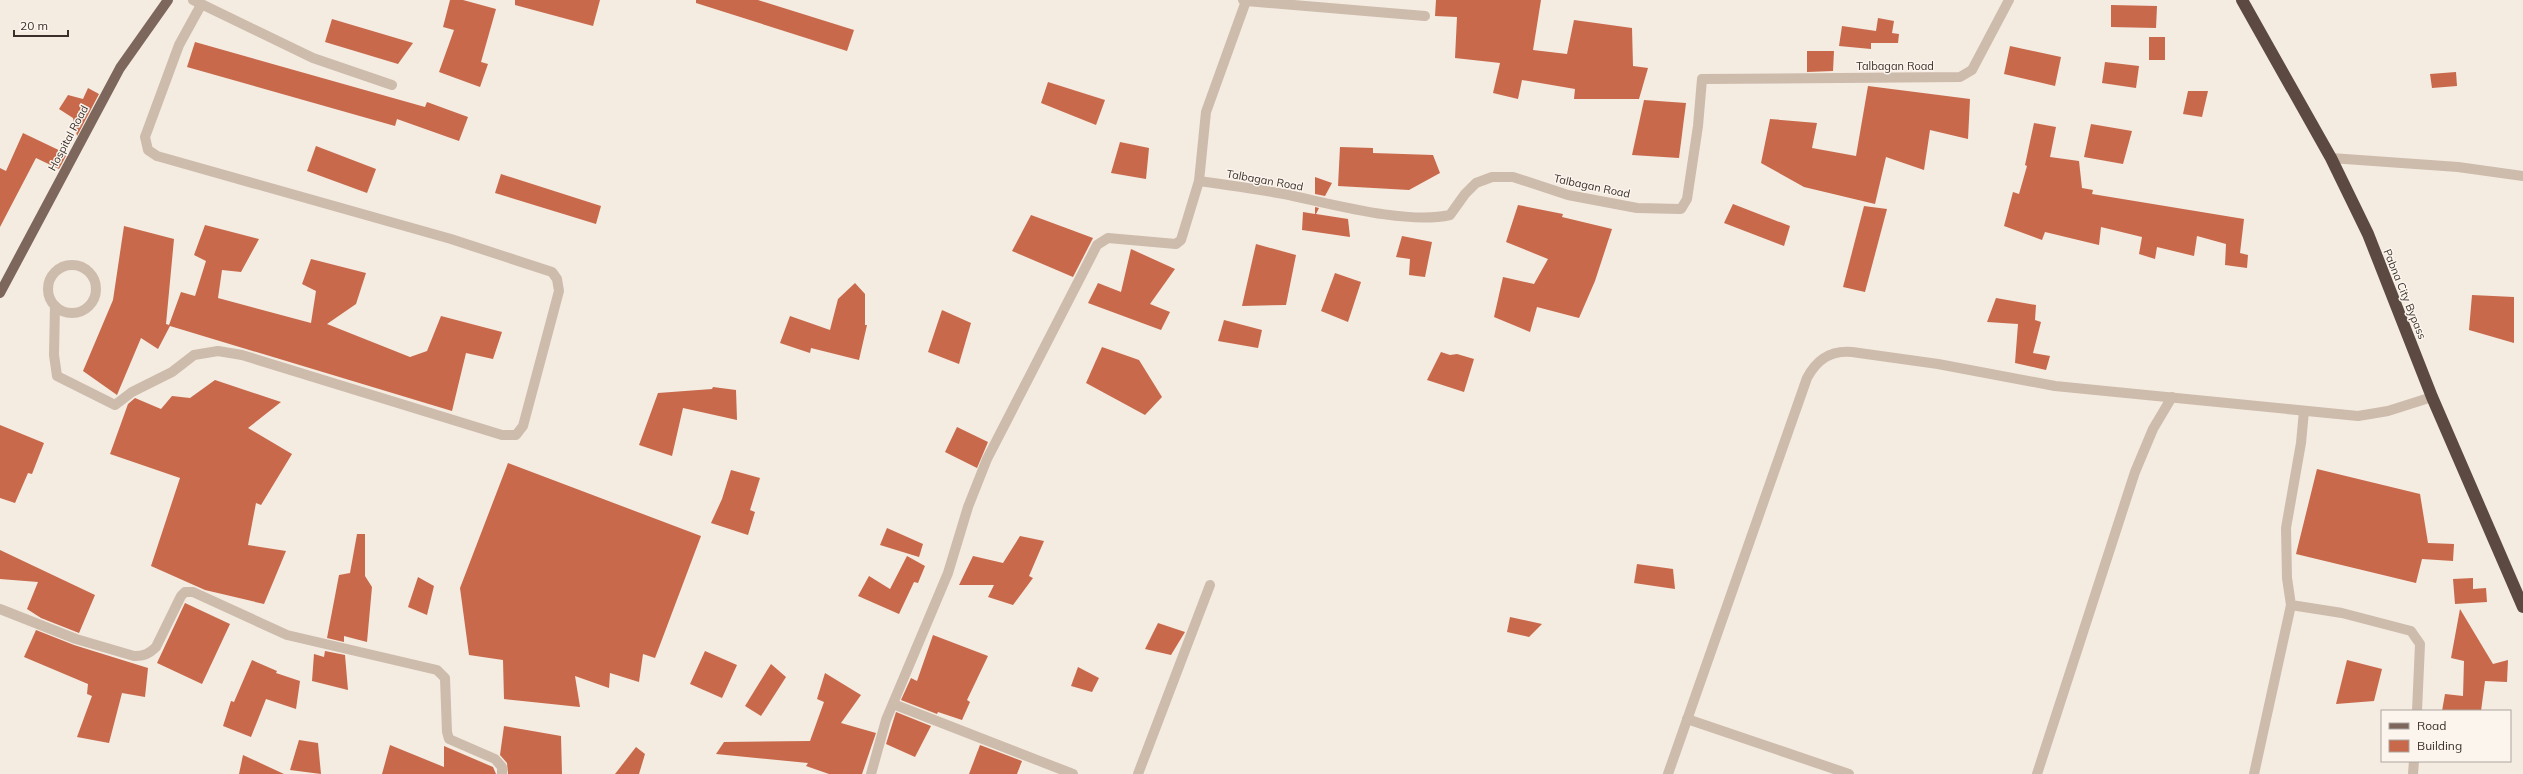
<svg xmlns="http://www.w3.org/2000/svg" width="2523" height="774" font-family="Mulish,sans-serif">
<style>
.building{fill:#c8694b}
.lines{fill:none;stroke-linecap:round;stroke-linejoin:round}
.minor{stroke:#cdbbac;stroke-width:10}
.major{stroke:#7d675c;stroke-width:10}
.highway{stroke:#5c4a42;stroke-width:12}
.labels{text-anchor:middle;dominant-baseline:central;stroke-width:3;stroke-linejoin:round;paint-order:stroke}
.street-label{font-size:11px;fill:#3b302b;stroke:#fbf5ee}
</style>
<rect width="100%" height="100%" fill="#f4ebe1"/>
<g class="building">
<polygon points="450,0 463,0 496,9 481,62 488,64 480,87 439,72 454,30 443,27"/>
<polygon points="515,0 600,0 593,26 515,5"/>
<polygon points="696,0 758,0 854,30 847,51 696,3"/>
<polygon points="1436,0 1541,0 1533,50 1567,54 1574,20 1632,28 1633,66 1648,68 1639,99 1574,99 1575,89 1522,80 1518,99 1493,93 1500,63 1455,58 1457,17 1435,16"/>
<polygon points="2111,5 2157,6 2156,28 2111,27"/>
<polygon points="1878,18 1894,21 1892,33 1899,34 1898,43 1871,43 1871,49 1839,46 1842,26 1876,31"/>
<polygon points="332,19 413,43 398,64 325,42"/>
<rect x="2149" y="37" width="16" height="23"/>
<polygon points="195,42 425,107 427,102 468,117 459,141 397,119 395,126 187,67"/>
<polygon points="2010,46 2061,57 2055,86 2004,74"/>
<polygon points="1807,51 1834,51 1833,71 1807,72"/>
<polygon points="2105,62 2139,66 2136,88 2102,83"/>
<polygon points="2456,72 2457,86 2432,88 2430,74"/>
<polygon points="1048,82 1105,100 1096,125 1041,103"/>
<polygon points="1868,86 1970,99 1968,139 1930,130 1924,170 1886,157 1875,204 1804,187 1761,163 1770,119 1817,123 1812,148 1856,156"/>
<polygon points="88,88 99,94 77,136 73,118 59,109 68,95 83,99"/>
<polygon points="2188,91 2208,91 2202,117 2183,114"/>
<polygon points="1644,100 1686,103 1679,158 1632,155"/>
<polygon points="2034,123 2056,127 2050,157 2079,161 2082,188 2093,190 2092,194 2244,219 2240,253 2248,255 2247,268 2225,265 2226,244 2197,236 2194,256 2157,247 2155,259 2139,254 2142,237 2101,227 2099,245 2045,232 2042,240 2004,226 2013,192 2019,194 2027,166 2025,165"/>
<polygon points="2091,124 2132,131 2123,164 2084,157"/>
<polygon points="23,133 67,154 59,169 36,158 0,227 0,168 6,171"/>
<polygon points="1120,142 1149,148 1146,179 1111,173"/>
<polygon points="316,146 376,169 367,193 307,171"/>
<polygon points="1340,147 1373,148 1373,153 1433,155 1440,173 1409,190 1338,186"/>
<polygon points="501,174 601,206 596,224 495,193"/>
<polygon points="1315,177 1332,183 1325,196 1315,194"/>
<polygon points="1733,204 1790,226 1784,246 1724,223"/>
<polygon points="1518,205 1563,214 1562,217 1612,229 1595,281 1579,318 1537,307 1530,332 1494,317 1503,277 1534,284 1548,259 1506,242"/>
<polygon points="1864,206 1887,209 1865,292 1843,287"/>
<polygon points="1315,207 1319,208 1316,214 1348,219 1350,237 1302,230 1303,212 1315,214"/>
<polygon points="1031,215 1093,238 1073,277 1012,251"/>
<polygon points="205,225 259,239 241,272 222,270 218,298 311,323 316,291 302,284 311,259 366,273 356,304 327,324 410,357 427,351 441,316 502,332 493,359 466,353 452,411 170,326 158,349 141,338 117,395 83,371 113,300 124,226 174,239 166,324 169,325 181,292 195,296 206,261 194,255"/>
<polygon points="1402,236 1432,242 1425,277 1409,275 1410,259 1396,257"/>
<polygon points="1256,244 1296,255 1286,305 1242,306"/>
<polygon points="1131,249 1175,269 1150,304 1170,312 1161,330 1088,303 1098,283 1121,292"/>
<polygon points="1335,273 1361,282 1348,322 1321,311"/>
<polygon points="855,283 865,294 865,325 867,325 859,360 811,348 810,353 780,343 790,316 830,330 838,299"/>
<polygon points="2472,295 2514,297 2514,343 2469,330"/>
<polygon points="1996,298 2036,305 2035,320 2041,322 2033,353 2050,356 2046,370 2015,363 2018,324 1987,322"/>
<polygon points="942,310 971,323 959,364 928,352"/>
<polygon points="1224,320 1262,330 1258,348 1218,341"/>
<polygon points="1102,347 1139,360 1162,397 1145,415 1086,383"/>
<polygon points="1441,352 1450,355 1457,354 1474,359 1464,392 1427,380"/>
<polygon points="215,380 281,402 248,428 292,454 261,505 256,503 248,545 286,551 264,604 205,590 151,566 180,478 110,454 128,404 135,398 161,409 172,396 190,398"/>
<polygon points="713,387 736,390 737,420 683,408 672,456 639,445 658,393 712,389"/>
<polygon points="0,425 44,443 32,474 28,473 15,503 0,498"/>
<polygon points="957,427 988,442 977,468 945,452"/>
<polygon points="508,463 701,536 655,658 643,654 639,682 610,673 609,688 575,676 580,707 504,699 503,660 469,655 460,588"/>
<polygon points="2317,469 2420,494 2428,543 2454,544 2453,561 2422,559 2416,583 2296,554"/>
<polygon points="731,470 760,478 750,510 755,512 748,535 711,523 722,499"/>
<polygon points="887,528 923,544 919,557 880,545"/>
<polygon points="357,534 365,534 365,576 372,587 367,642 344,636 344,642 327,638 339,575 350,573"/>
<polygon points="1020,536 1044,541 1029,576 1033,578 1013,605 988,597 994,585 959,585 973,556 1003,563"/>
<polygon points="0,550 95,595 79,633 41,618 27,609 38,582 0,579"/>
<polygon points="907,556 925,566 918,583 914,582 899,614 858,596 869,576 890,589"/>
<polygon points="1637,564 1673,569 1675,589 1634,583"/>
<polygon points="418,577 434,586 427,615 408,607"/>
<polygon points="2473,578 2473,589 2486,588 2487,602 2455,604 2453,579"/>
<polygon points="185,603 230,624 202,684 157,663"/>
<polygon points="2460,609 2493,664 2508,660 2507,682 2485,681 2481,711 2442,711 2445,694 2463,696 2464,661 2451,658"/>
<polygon points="1510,617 1542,624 1529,637 1507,632"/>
<polygon points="1158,623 1185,632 1171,655 1145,649"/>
<polygon points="36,630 74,645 148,668 145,697 122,693 109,743 77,737 92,696 87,694 88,684 24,657"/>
<polygon points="933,635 988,656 967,700 970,702 962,720 938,712 937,714 901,700 911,678 917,681"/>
<polygon points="325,651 345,655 348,690 312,681 314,654 324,657"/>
<polygon points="705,651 737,665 722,698 690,684"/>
<polygon points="252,660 277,671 276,673 300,681 296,709 266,699 251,737 223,726 231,701 234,702"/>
<polygon points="2347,660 2382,669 2374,701 2336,704"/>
<polygon points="771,664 786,677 761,716 745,706"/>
<polygon points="1078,667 1099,678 1092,692 1071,686"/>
<polygon points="825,673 861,695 841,723 876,733 862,774 829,774 806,766 808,763 716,754 724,742 810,741 824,702 817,699"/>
<polygon points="896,712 931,726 915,757 886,744"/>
<polygon points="504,726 561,736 562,774 508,774 507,763 500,755"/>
<polygon points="299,740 318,743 321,774 290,770"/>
<polygon points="390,745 444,767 444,746 493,767 496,774 382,774"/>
<polygon points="980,745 1022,761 1017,774 969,774"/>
<polygon points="636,747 645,754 639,774 615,774"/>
<polygon points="243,755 284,774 239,774"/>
</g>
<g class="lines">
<g class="minor">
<polyline points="193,0 313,58 392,85"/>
<path d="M1243 0 1246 1 1206 112 1199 181C1228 185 1256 189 1284 194 1329 203 1406 225 1450 215L1465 194 1476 183 1492 177H1513L1568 195 1637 208 1681 209 1687 199 1698 126 1702 79 1960 77 1972 70 2009 0"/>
<polyline points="1246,1 1425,16"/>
<polyline points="2331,158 2458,167 2523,176"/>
<circle cx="72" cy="289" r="24"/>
<polyline points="55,306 54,355 57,376 115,405 132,392 172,372 194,355 218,351 242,355 502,435 516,435 523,426 559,291 557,279 552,272 451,239 157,156 148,150 145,137 179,45 201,5"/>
<polyline points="2304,411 2301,443 2286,528 2287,578 2291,605 2342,613 2411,631 2420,644 2417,711"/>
<path d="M0 609 76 639 134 656C144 656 149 654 156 647L181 596 185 592H193L287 635 437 670 445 678 447 732 449 739 495 759 502 767V774"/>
<polyline points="893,704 1073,774"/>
<polyline points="1687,719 1849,774"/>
<polyline points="871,774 886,720 948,573 968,507 987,459 1097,245 1108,238 1176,244 1181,240 1199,181"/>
<polyline points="1138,774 1210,585"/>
<path d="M1668 774 1807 378C1817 359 1831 350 1852 352L1938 364 2055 386 2358 416 2388 411 2432 397"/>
<polyline points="2037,774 2135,472 2153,429 2172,397"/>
<polyline points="2254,774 2291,605"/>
<polyline points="2413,774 2414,761"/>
</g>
<polyline class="major" points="0,293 120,68 168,0"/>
<polyline class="highway" points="2242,0 2331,158 2368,234 2432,397 2523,607"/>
</g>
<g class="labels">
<g class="street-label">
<text x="1895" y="66">Talbagan Road</text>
<text transform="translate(68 138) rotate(-62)">Hospital Road</text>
<text transform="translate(1265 180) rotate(10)">Talbagan Road</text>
<text transform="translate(1592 186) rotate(12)">Talbagan Road</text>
<text transform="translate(2405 294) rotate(68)">Pabna City Bypass</text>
</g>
</g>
<rect x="2381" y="710" width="130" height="52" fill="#fbf5ee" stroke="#aea6a0"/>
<rect x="2389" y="723" width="20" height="6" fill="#7d675c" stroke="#aea6a0"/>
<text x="2417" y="730" font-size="12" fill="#3b302b">Road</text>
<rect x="2389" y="740" width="20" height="12" fill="#c8694b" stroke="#aea6a0"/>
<text x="2417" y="750" font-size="12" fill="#3b302b">Building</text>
<path d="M14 30v6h54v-6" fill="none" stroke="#3b302b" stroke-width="2"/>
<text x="20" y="30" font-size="12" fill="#3b302b" stroke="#fbf5ee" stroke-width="3" paint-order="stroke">20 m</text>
</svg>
